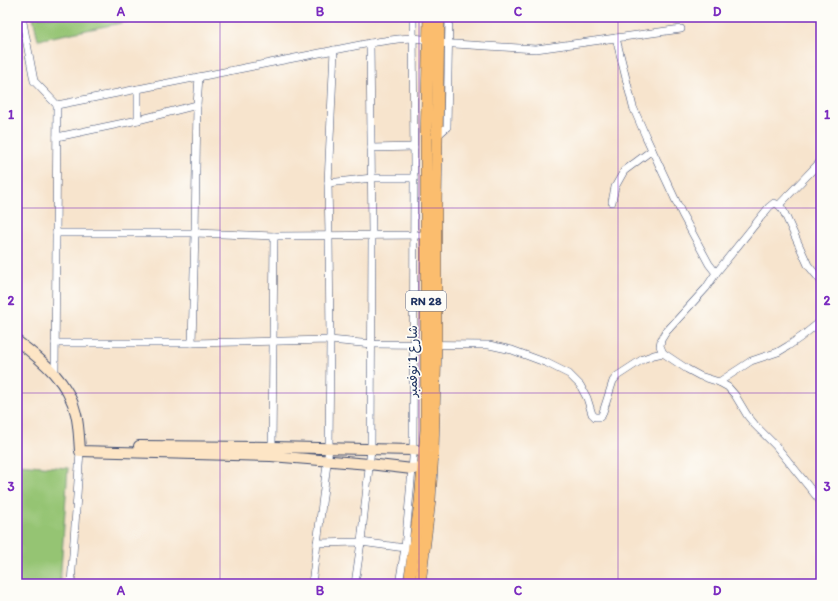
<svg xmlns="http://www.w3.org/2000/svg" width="838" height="601" font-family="Itim,'Playpen Sans Arabic',sans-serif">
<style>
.green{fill:#95c473;stroke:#587a68}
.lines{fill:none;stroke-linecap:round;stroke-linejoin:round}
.street-casing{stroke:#3c4a6f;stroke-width:8}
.secondary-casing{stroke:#3c4a6f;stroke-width:12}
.primary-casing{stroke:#3c4a6f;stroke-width:12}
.street{stroke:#fff;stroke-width:7}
.secondary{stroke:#fde5c5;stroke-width:10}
.primary{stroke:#fbbd6e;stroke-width:11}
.grid{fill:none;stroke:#7b2cbf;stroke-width:1;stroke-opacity:0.55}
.labels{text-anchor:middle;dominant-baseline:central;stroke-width:3.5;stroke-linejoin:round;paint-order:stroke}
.shield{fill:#fdfcf7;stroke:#5f6c8c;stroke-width:1}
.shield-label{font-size:12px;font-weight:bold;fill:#1b2f5e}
.street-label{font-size:13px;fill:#1b2f5e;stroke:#fdfcf7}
.neatline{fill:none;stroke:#7b2cbf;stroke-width:1.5}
.grid-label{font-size:13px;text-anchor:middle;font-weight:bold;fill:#7b2cbf}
</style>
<rect width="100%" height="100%" fill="#fdfcf7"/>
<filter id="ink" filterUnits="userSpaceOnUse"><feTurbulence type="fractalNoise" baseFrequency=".025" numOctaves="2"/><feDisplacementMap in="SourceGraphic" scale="8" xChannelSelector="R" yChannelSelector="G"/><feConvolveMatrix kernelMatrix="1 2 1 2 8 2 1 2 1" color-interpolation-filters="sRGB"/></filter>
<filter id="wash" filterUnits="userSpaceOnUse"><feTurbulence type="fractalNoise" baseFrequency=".012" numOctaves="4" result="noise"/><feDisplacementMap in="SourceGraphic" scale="16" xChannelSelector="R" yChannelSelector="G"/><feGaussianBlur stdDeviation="0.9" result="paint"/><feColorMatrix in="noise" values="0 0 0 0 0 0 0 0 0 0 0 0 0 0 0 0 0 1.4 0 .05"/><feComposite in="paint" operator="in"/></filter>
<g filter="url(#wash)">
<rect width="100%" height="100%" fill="#f7e4cd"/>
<g class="green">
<polygon points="33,17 150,17 38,40"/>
<polygon points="17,464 68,468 60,584 17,584"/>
</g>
</g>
<g filter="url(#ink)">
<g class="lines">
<g class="street-casing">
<g id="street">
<path d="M22 17 34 81 57 105 370 43C393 40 415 34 438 43L536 49 681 29"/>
<polyline points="616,38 633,107 646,137 682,214 709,264 716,273 706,288 666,332 661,340 660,346 663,353 687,369 700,376 719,382 728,387 735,395 747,415 755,425 776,446 821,502"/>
<polyline points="138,120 138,89"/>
<polyline points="437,136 447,127 449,17"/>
<polyline points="57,137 138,120 197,105"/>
<polyline points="371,148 414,147"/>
<polyline points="328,183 372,178 414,178"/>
<polyline points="612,202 615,187 624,171 652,150"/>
<polyline points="779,205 821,161"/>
<polyline points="56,233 195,233 274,236 430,235"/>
<polyline points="716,273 769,207 774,203 779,205 783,210 808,265 821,281"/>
<polyline points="55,343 192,343 330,340 372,344 489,345 512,350 547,363 569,374 580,385 587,398 592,414 595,417 600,417 602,415 613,381 617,376 643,359 654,355 663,353"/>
<polyline points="192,343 195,233 197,105 199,77"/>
<polyline points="55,374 57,105"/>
<polyline points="719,382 751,361 778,352 788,346 801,337 821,321"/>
<polyline points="272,450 274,236"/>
<polyline points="317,543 361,542 405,548"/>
<polyline points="71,584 80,451"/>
<polyline points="312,584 329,448 330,340 329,236 328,183 334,50"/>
<polyline points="355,584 361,542 371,449 372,235 370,43"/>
<polyline points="399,584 405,548 413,458 414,169 413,17"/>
</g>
</g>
<g class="secondary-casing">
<g id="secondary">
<path d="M17 341C42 360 69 382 76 414 79 426 79 439 80 451L271 456 369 464 412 469 430 467"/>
<polyline points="139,446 272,447 413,450 431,452"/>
</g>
</g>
<g class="primary-casing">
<g id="primary">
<polyline points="409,584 420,502 426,430 426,142 429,17"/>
<polyline points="420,584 430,500 433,452 436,345 436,206 439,17"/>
</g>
</g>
<use href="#street" class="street"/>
<use href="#secondary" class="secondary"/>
<use href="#primary" class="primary"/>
</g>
</g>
<path class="grid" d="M220 17V584M419 17V584M618 17V584M17 208H821M17 393H821"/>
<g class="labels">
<rect class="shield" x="406" y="291" width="40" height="20" rx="3"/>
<g class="shield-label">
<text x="426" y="301">RN 28</text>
</g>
<g class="street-label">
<text transform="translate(412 361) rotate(-90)">شارع 1 نوفمبر</text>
</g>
</g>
<rect width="838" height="601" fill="none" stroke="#fdfcf7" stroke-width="44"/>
<rect x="22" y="22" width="794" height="557" class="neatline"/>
<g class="grid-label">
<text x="121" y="16">A</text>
<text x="320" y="16">B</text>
<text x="518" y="16">C</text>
<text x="717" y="16">D</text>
<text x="11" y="119">1</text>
<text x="827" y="119">1</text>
<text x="11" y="305">2</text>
<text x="827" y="305">2</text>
<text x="11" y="491">3</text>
<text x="827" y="491">3</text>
<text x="121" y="595">A</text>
<text x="320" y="595">B</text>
<text x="518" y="595">C</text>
<text x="717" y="595">D</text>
</g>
</svg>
